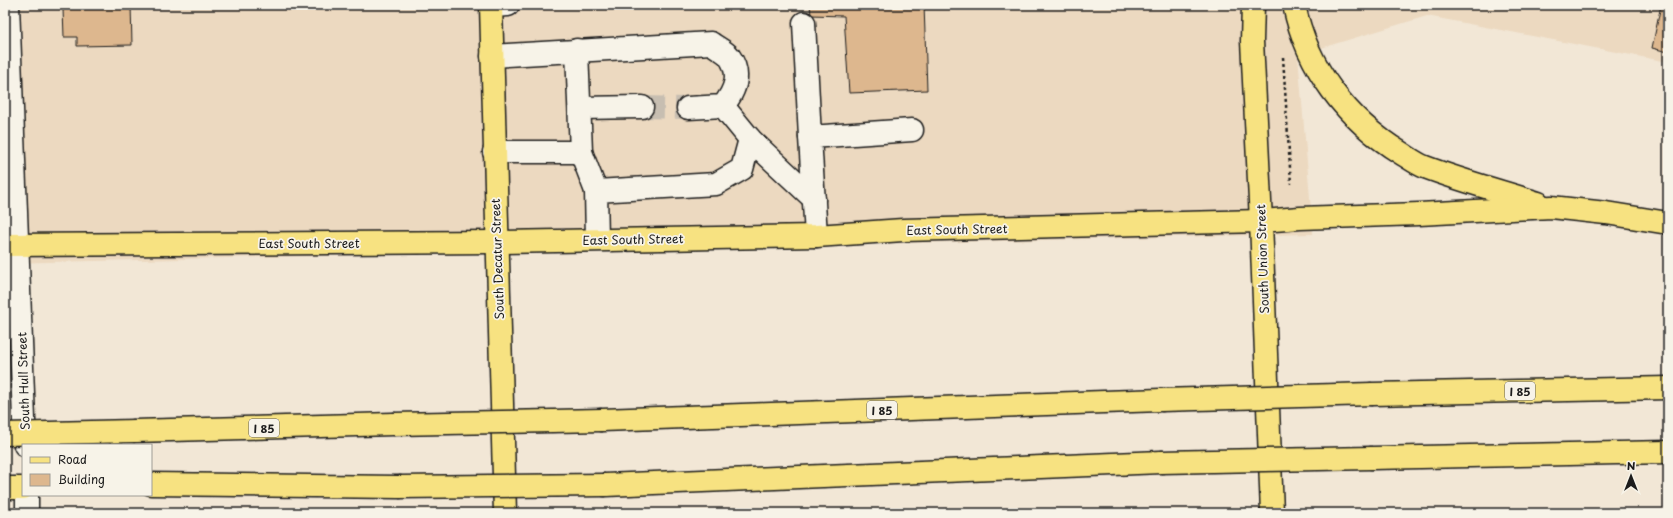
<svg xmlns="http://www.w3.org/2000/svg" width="1673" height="518" font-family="'Playpen Sans',sans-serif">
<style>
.built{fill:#ecd9c0}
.building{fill:#ddb78e;stroke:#1c1c1c}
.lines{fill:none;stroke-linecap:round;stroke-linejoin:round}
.minor-tunnel{stroke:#c7beb1;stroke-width:22;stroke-dasharray:22 11;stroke-linecap:butt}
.minor-casing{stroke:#1c1c1c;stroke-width:25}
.major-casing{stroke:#1c1c1c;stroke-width:25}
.highway-casing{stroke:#1c1c1c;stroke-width:25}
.path{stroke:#1c1c1c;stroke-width:2.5;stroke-dasharray:3 3;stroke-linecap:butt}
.minor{stroke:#f7f3e8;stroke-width:22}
.major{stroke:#f7e281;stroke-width:22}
.highway{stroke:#f7e281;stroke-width:22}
.highway-bridge-casing{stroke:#1c1c1c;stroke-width:25;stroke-linecap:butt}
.highway-bridge{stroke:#f7e281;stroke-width:22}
.labels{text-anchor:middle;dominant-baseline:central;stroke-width:3.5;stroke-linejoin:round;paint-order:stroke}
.shield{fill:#f7f3e8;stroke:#5e5c59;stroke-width:1}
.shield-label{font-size:11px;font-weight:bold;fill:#1c1c1c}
.street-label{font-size:12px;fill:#1c1c1c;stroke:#f7f3e8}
</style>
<rect width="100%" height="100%" fill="#f2e7d6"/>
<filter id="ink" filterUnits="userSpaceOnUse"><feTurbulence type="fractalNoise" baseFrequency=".025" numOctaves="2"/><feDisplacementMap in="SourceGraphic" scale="8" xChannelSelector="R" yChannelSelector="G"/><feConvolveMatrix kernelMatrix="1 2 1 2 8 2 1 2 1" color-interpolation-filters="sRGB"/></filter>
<g filter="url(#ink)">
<polygon class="built" points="5,5 1668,5 1668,62 1427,16 1298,55 1313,234 5,263"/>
<g class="building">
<polygon points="73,5 131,5 132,45 77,46 77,37 64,37 63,9 73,8"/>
<polygon points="810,5 924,5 927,90 849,93 844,16 811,15"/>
<polygon points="1661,5 1668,5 1668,52 1652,48"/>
</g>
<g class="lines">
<polyline class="minor-tunnel" points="642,107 688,108"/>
<g class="minor-casing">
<g id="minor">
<polyline points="8,5 25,445"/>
<polyline points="491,6 508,5"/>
<polyline points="804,23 810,137"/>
<path d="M492 56 711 43C716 47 725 51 729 56 742 74 735 91 723 106L688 108"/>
<polyline points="723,106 750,139 814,199"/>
<polyline points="580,108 642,107"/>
<polyline points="494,152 581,152 577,50"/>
<polyline points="581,152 596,191"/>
<polyline points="816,236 810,137 912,130"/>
<polyline points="597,239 596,191 716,184 742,169 750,139"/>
<polyline points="27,495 27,513"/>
</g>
</g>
<g class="major-casing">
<g id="major">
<polyline points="491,5 505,513"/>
<polyline points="1253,5 1252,41 1261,221 1272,513"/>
<polyline points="5,245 497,242 816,236 903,230 1261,221"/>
</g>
</g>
<g class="highway-casing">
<g id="highway">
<path d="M1294 5C1307 68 1347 120 1401 153 1409 158 1417 164 1425 167 1462 181 1500 191 1538 203"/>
<polyline points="1261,221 1300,218 1419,214 1551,207 1606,213 1668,223"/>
<polyline points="1372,394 1668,388"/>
<polyline points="602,420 1161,400"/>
<polyline points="135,431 393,424"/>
<polyline points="1372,458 1668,452"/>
<polyline points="151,484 399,487"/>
<polyline points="605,485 1161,462"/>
<polyline points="5,488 23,488"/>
</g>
</g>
<polyline class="path" points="1283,57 1291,184"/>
<use href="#minor" class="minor"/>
<use href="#major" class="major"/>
<use href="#highway" class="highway"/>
<g class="highway-bridge-casing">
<g id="highway-bridge">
<polyline points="1161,400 1372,394"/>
<polyline points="393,424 602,420"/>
<polyline points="5,434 135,431"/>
<polyline points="1161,462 1372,458"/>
<polyline points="399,487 605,485"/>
</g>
</g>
<use href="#highway-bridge" class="highway-bridge"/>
</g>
</g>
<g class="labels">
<g class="shield">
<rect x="1505" y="382" width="30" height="18" rx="3"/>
<rect x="867" y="401" width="30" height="18" rx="3"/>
<rect x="249" y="419" width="30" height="18" rx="3"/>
</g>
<g class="shield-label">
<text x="1520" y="391">I 85</text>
<text x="882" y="410">I 85</text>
<text x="264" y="428">I 85</text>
</g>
<g class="street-label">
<text transform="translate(957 229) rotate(-1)">East South Street</text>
<text transform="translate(633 239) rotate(-1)">East South Street</text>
<text x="309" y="243">East South Street</text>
<text transform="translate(497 259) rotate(-92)">South Decatur Street</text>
<text transform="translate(1262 259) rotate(-92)">South Union Street</text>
<text transform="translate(23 381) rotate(-92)">South Hull Street</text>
</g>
</g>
<rect width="1673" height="518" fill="none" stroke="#f7f3e8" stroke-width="20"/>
<rect x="10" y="10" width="1653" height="498" fill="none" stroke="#1c1c1c" stroke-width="1.5" filter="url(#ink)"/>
<rect x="22" y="444" width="130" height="52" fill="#f7f3e8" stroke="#9f9d96"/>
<rect x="30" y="457" width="20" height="6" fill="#f7e281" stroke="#9f9d96"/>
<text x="58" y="464" font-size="12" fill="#1c1c1c">Road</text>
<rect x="30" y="474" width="20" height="12" fill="#ddb78e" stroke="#9f9d96"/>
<text x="58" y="484" font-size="12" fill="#1c1c1c">Building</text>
<g transform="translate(1631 476)" stroke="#f7f3e8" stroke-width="3" paint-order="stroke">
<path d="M0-3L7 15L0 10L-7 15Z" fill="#1c1c1c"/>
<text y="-6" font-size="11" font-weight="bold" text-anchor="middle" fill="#1c1c1c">N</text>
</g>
</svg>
